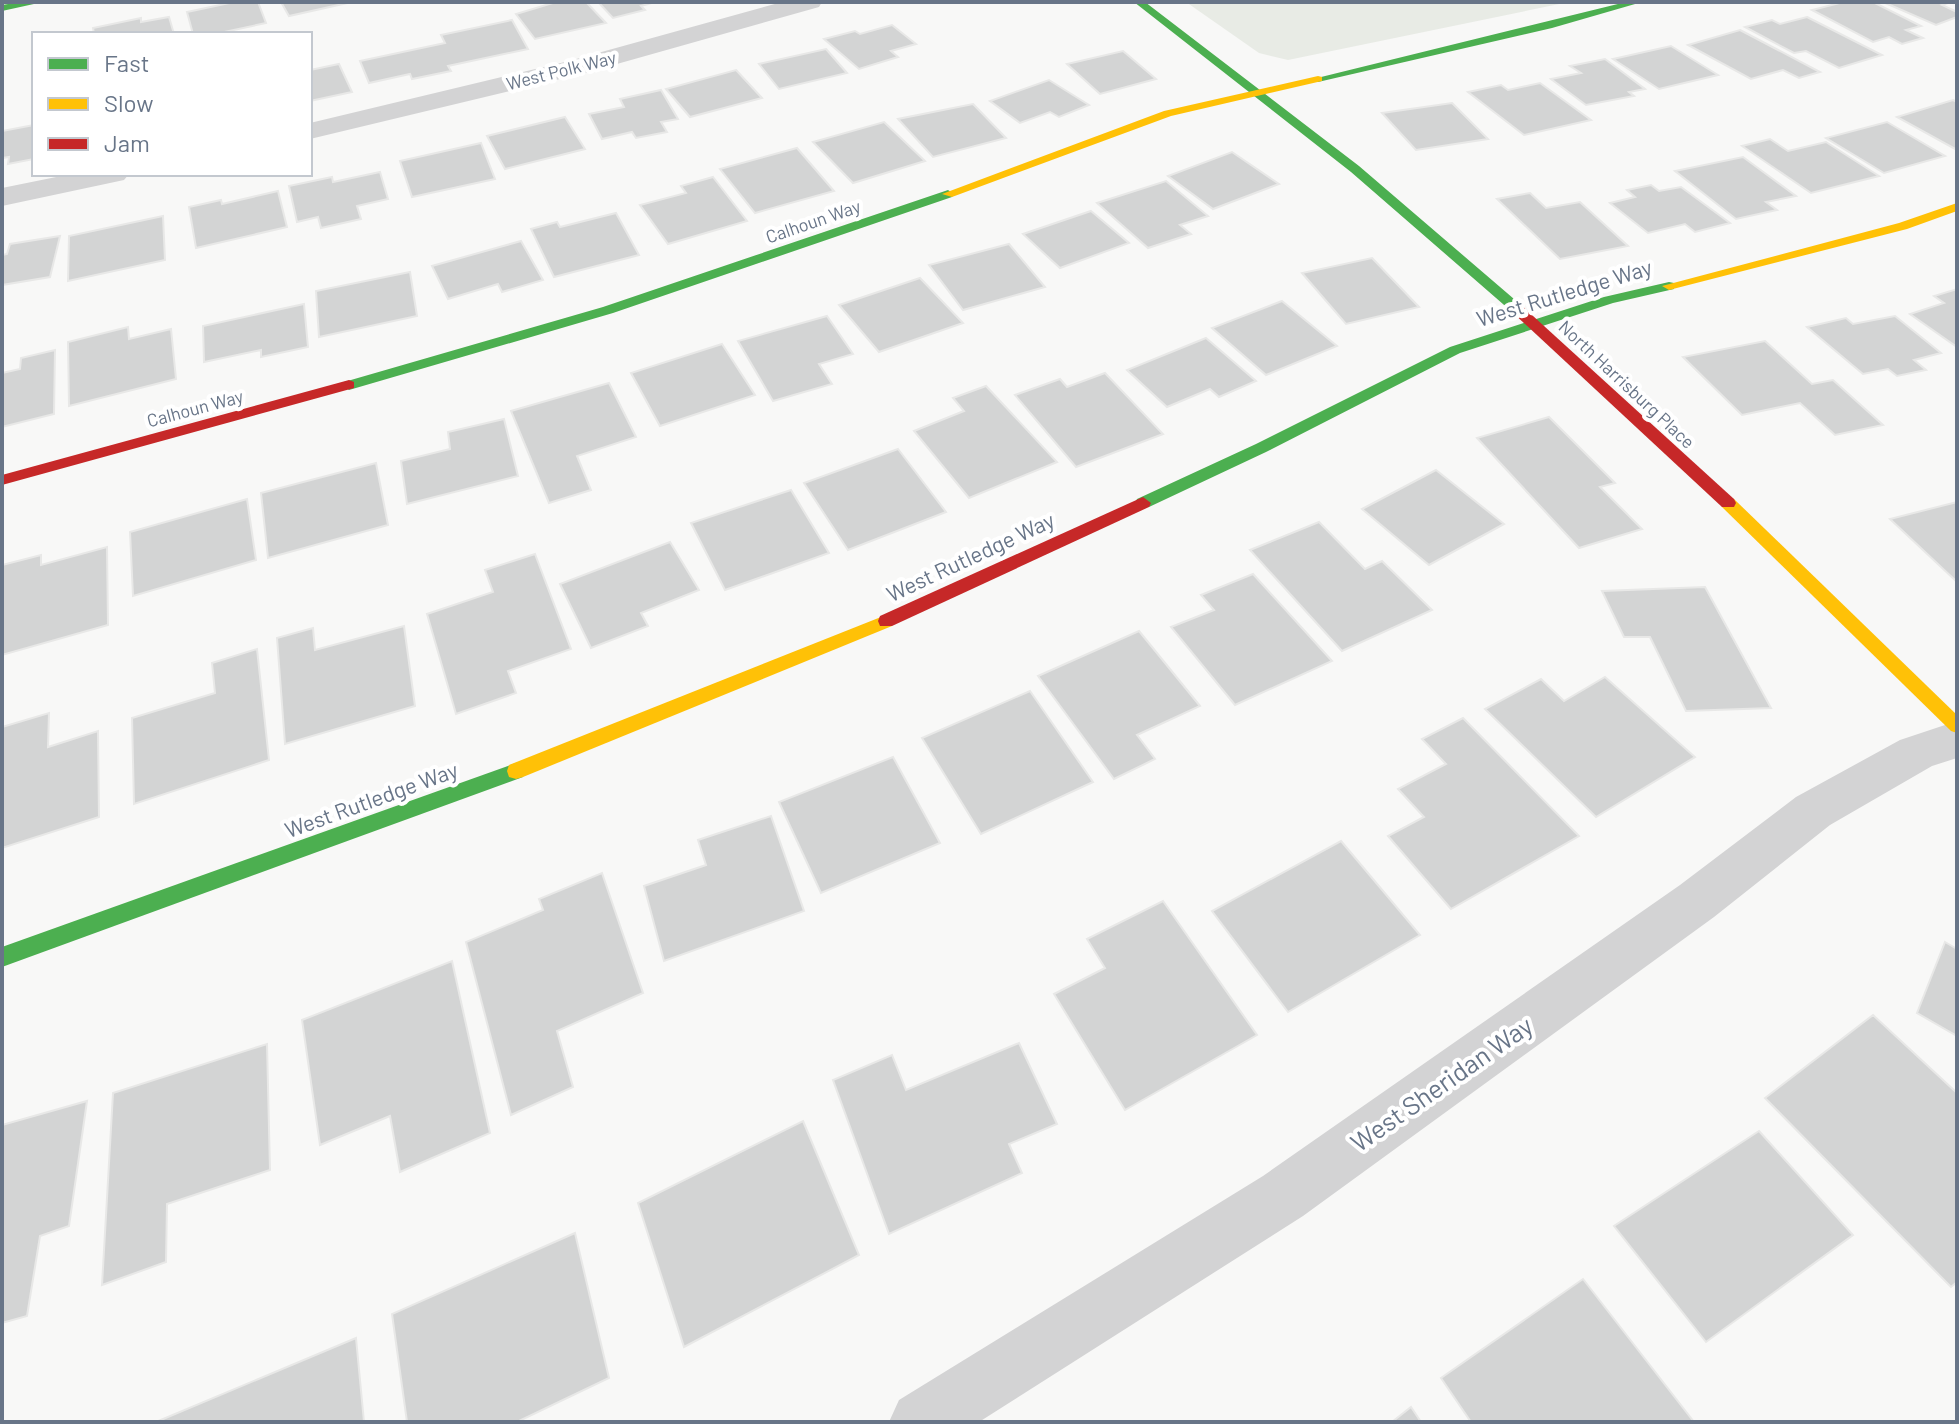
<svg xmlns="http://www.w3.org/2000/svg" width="1959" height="1424" font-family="Barlow,sans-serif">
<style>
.green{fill:#e8ebe5}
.building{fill:#d3d4d4;stroke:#e8e8e7;stroke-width:2}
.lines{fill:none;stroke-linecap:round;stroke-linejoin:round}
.street{fill:#d3d3d4;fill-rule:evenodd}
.fast{fill:#4caf50;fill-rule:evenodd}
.slow{fill:#ffc107;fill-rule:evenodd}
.jam{fill:#c62828;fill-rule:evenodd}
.labels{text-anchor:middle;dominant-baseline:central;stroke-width:8;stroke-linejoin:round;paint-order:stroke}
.far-street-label{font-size:18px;fill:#687588;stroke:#fff}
.street-label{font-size:22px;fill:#687588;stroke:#fff}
.near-street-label{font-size:26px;fill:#687588;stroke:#fff}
</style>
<rect width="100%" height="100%" fill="#f8f8f7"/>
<polygon class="green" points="1186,2 1569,2 1288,60 1259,53"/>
<g class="building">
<polygon points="234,2 258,2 266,23 215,34 193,34 187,12"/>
<polygon points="281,2 352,2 289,16"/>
<polygon points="556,2 586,2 606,23 535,39 516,14"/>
<polygon points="598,2 655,2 641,6 645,10 613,18"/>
<polygon points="1832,2 1873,2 1921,26 1906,30 1923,38 1902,44 1889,37 1873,42 1812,10 1836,4"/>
<polygon points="1883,2 1951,2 1942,5 1957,12 1957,17 1936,25"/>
<polygon points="169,17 174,34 94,34 93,28 141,18 141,22"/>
<polygon points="1807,17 1882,55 1839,68 1806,51 1794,53 1745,27 1772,20 1780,24"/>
<polygon points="512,20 528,49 448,66 451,71 412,79 410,74 369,83 360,61 445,43 441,35"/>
<polygon points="892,25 916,44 891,51 898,57 859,69 824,39 855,31 860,34"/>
<polygon points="1740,30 1820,72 1799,78 1783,70 1751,79 1688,45"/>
<polygon points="1671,46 1718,75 1659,89 1613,59"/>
<polygon points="826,49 847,73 779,89 759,64"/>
<polygon points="1123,51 1156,79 1100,94 1067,64"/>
<polygon points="1605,59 1645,89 1629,92 1634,96 1586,105 1551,79 1581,73 1570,66"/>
<polygon points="339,64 352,92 310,101 310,70"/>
<polygon points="736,70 762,98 690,117 666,89"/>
<polygon points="1049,80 1089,105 1059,117 1050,112 1020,123 990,101"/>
<polygon points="1540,83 1591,120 1524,135 1468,92 1501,85 1508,90"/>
<polygon points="661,90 678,119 661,122 667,132 636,138 632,132 602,139 589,114 624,107 620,99"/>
<polygon points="1953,100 1957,102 1957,150 1897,117"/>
<polygon points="1452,103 1488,139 1416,150 1382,113"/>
<polygon points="973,104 1006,138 933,157 898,119"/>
<polygon points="565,117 585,149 505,169 487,136"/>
<polygon points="884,122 925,161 853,183 813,142"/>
<polygon points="1887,122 1945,156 1884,173 1826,138"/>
<polygon points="34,125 34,159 8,164 9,157 2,158 2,131"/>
<polygon points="1770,139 1788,151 1826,142 1879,176 1811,193 1742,146"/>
<polygon points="481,143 495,179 412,197 400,161"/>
<polygon points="797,148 834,191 755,213 720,169"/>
<polygon points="1232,152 1279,184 1213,209 1168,176"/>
<polygon points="1743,157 1796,196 1766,202 1777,210 1736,219 1675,171"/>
<polygon points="380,172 388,199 357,206 361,219 321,228 318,217 297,222 289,186 332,177 333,182"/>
<polygon points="713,177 747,221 668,244 640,205 686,193 681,186"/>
<polygon points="1166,181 1208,216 1180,225 1191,234 1148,248 1097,203"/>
<polygon points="1651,185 1659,191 1681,187 1730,223 1695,232 1685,224 1648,233 1610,203 1635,197 1627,190"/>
<polygon points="278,191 287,227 196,248 189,207 221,200 222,204"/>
<polygon points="1530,193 1546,208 1580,202 1628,246 1560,259 1497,199"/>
<polygon points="1091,211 1129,243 1060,268 1023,234"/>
<polygon points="616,213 639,255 554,277 531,229 557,222 560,227"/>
<polygon points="163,216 165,260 68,281 69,236"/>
<polygon points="60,236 50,277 2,285 2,255 7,254 10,244"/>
<polygon points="521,241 543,280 502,292 498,284 448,299 432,266"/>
<polygon points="1009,244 1045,287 963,310 929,265"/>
<polygon points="1372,258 1419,307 1346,324 1302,273"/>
<polygon points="410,272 417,316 319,337 316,291"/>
<polygon points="920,278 963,323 879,352 839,305"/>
<polygon points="1957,289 1957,347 1910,314 1944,303 1934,296"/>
<polygon points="1282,301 1337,346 1266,375 1212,328"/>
<polygon points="304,304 308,347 261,357 261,350 204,362 203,326"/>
<polygon points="827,316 853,354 819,364 832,384 773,401 738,341"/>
<polygon points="1895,316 1941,353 1914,360 1926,370 1897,376 1888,369 1863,374 1807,327 1846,318 1853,324"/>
<polygon points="128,327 129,339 171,329 176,379 69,406 68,342"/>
<polygon points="1206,338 1256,381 1219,397 1210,389 1167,407 1127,370"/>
<polygon points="1765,341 1812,384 1833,380 1883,425 1835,435 1800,403 1742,415 1683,357"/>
<polygon points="722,344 755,395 660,426 631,373"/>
<polygon points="55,350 54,414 2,427 2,373 20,369 21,358"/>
<polygon points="1105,373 1163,434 1076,467 1015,395 1060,379 1067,387"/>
<polygon points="609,383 636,437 577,456 591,490 549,503 511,411"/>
<polygon points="986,386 1057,462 969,498 914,431 964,411 953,398"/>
<polygon points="1549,417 1615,483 1600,487 1642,529 1579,548 1477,438"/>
<polygon points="504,419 518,476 407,504 401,461 450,449 448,432"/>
<polygon points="898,449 946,512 848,550 804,483"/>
<polygon points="376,463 388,525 268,558 261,493"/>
<polygon points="1436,470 1504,524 1429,565 1362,509"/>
<polygon points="791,490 829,553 725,590 691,523"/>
<polygon points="247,499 256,560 133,596 130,532"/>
<polygon points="1957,502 1957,582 1890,519"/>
<polygon points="1319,522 1365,569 1382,561 1432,610 1342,651 1250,550"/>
<polygon points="670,542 699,590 641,613 648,626 591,648 560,584"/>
<polygon points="107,547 108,625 2,655 2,565 41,555 41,565"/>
<polygon points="535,554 571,649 508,671 516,693 456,714 427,614 493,592 485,570"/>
<polygon points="1253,574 1332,661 1235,705 1171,627 1214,610 1201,595"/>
<polygon points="1705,587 1771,708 1686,711 1650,637 1624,637 1602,591"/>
<polygon points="404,626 415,706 285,744 277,638 313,628 315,650"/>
<polygon points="1139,631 1200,706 1137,735 1155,759 1114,779 1038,676"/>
<polygon points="257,649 269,760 134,804 132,718 215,693 212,663"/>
<polygon points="1605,677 1695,757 1596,817 1485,709 1541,679 1564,701"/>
<polygon points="1030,691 1093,782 981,834 922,738"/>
<polygon points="49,713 48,747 98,731 99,817 2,848 2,727"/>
<polygon points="1463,718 1579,836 1451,909 1388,836 1424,817 1398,789 1446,764 1422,739"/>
<polygon points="893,757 940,843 821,893 779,802"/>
<polygon points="771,816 804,911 664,961 644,886 706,865 698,840"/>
<polygon points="1341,841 1420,935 1288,1012 1212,911"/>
<polygon points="602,873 643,993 557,1031 573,1087 511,1115 466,942 543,910 539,899"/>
<polygon points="1163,901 1257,1035 1125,1110 1054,994 1105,968 1087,939"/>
<polygon points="1945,942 1957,949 1957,1036 1917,1013"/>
<polygon points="452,961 490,1133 400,1172 390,1116 320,1145 302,1020"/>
<polygon points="1873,1015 1957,1093 1957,1282 1951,1287 1765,1098"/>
<polygon points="1019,1043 1057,1124 1009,1144 1022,1173 889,1234 833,1080 892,1055 906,1090"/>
<polygon points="267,1044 270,1170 167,1204 166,1262 102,1285 113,1093"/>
<polygon points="87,1101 69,1226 40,1236 27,1316 2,1323 2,1125"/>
<polygon points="803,1121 859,1255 684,1347 638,1203"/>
<polygon points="1759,1131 1853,1235 1706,1342 1614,1226"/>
<polygon points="575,1233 609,1378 517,1422 407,1422 392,1314"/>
<polygon points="1583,1279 1694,1422 1471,1422 1441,1378"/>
<polygon points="356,1338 364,1422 156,1422"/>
<polygon points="1411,1407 1421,1422 1392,1422"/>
</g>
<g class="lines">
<g class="street">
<polygon points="782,2 822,2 819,7 585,73 310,139 310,123 569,61"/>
<polygon points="71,174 129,174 124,180 2,206 2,188"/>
<polygon points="1957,721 1957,758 1932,766 1830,825 1714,917 1303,1216 979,1422 889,1422 899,1400 1263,1176 1680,885 1796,797 1900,740"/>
</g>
<g class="fast">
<polygon points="20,2 43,2 2,11 2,5"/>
<polygon points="1134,2 1145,2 1359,166 1521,305 1521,311 1511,311 1351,172"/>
<polygon points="1626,2 1642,2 1552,28 1318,82 1313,79"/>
<polygon points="948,190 954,194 952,197 613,313 349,390 342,385 344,382 603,307"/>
<polygon points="1669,282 1674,283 1674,289 1613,303 1460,353 1266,452 1149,507 1137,507 1135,503 1137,499 1256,444 1450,347 1604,297"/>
<polygon points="516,763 523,765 525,771 523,777 2,967 2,947"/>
</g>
<g class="slow">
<polygon points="1318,76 1322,77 1322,81 1171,116 952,197 942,194 1164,111"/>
<polygon points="1957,203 1957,211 1907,229 1669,290 1662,286 1899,223"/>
<polygon points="1728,497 1734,499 1957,715 1957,733 1951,731 1722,507 1720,503"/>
<polygon points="886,615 894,621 892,626 523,777 516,779 509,777 507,771 509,765"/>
</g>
<g class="jam">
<polygon points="1516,304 1521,305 1734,499 1736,503 1734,507 1722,507 1511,311 1511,305"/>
<polygon points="349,380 354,382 354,388 2,485 2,475"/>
<polygon points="1143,497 1151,503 1149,507 892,626 880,626 878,621 880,616"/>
</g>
</g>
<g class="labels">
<g class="far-street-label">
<text transform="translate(561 70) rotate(-14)">West Polk Way</text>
<text transform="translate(813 221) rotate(-19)">Calhoun Way</text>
<text transform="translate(1627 384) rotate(43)">North Harrisburg Place</text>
<text transform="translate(195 408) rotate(-15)">Calhoun Way</text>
</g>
<g class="street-label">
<text transform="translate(1564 292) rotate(-17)">West Rutledge Way</text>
<text transform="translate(970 556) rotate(-25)">West Rutledge Way</text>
<text transform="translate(371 799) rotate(-20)">West Rutledge Way</text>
</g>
<g class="near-street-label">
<text transform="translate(1441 1083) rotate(-35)">West Sheridan Way</text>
</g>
</g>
<rect width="1959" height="1424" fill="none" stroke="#687588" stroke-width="8"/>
<rect x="32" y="32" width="280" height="144" fill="#ffffff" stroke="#c3c8cf" stroke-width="2"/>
<rect x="48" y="58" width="40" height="12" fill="#4caf50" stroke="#c3c8cf" stroke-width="2"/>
<text x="104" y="72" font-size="24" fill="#687588">Fast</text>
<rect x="48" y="98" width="40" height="12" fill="#ffc107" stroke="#c3c8cf" stroke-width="2"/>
<text x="104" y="112" font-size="24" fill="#687588">Slow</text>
<rect x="48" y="138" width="40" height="12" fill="#c62828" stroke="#c3c8cf" stroke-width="2"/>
<text x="104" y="152" font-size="24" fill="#687588">Jam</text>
</svg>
